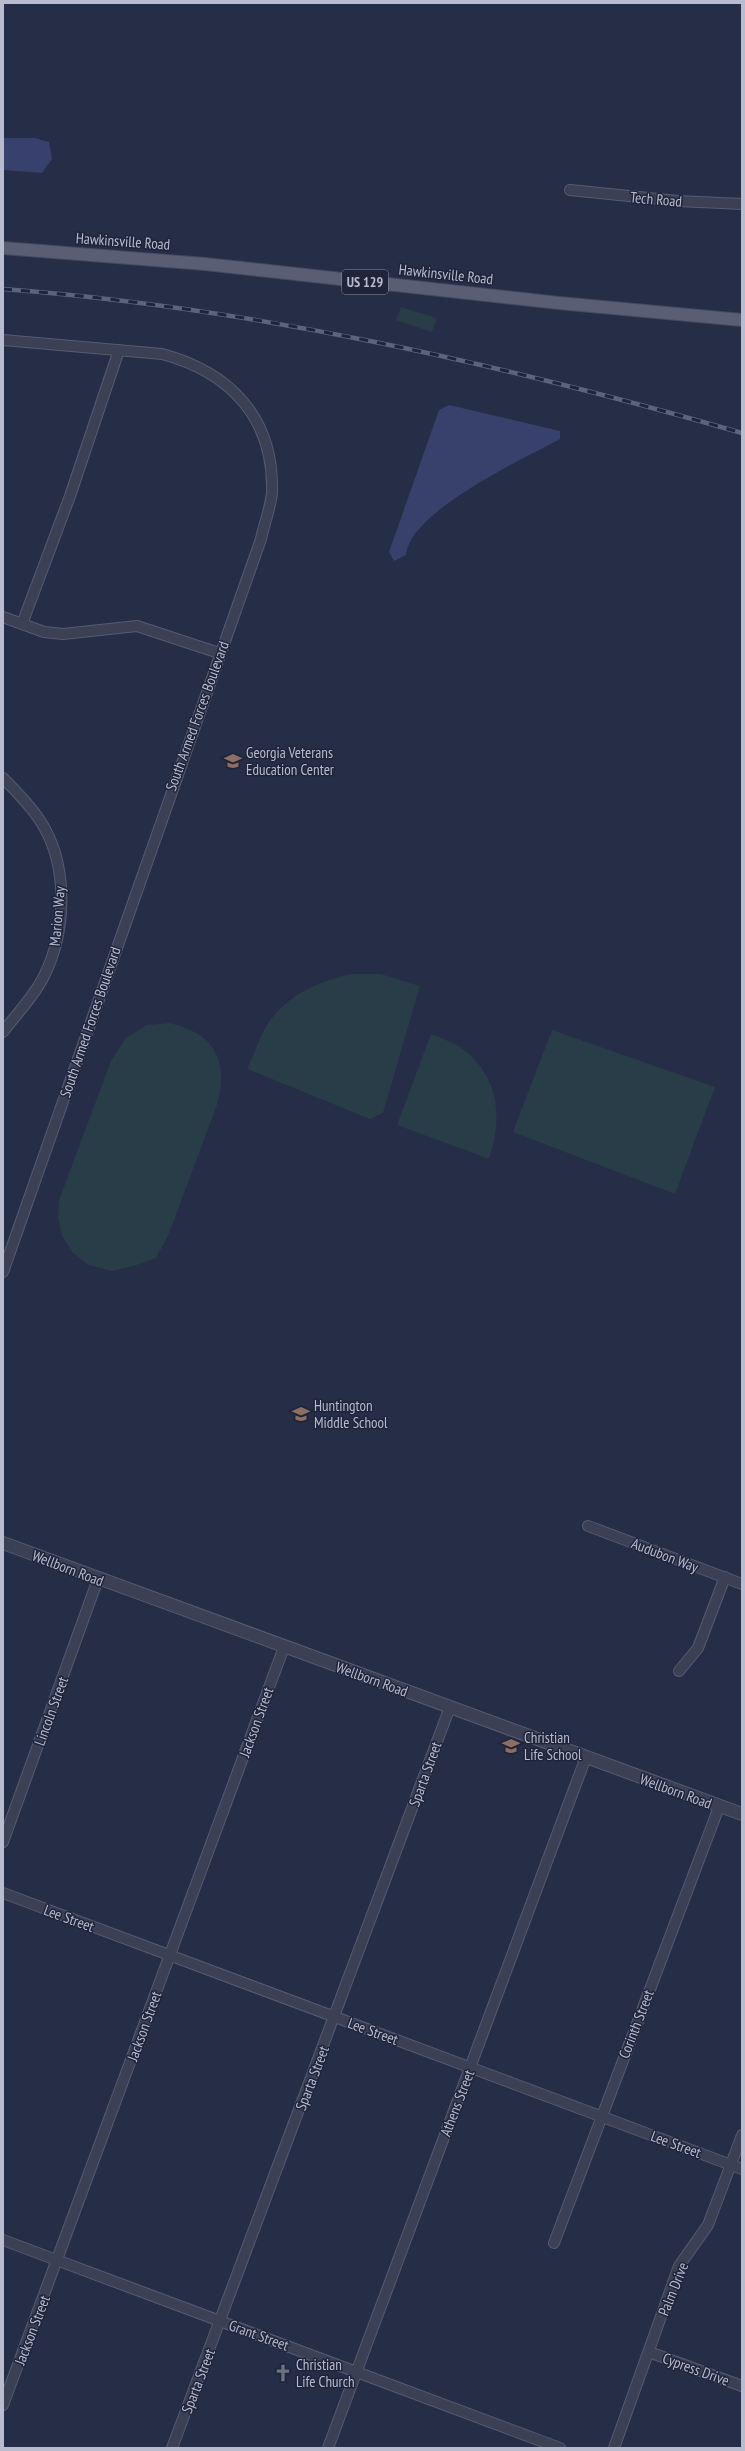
<svg xmlns="http://www.w3.org/2000/svg" width="745" height="2451" font-family="'PT Sans Narrow',sans-serif">
<style>
.green{fill:#283d47}
.water{fill:#37416c}
.lines{fill:none;stroke-linecap:round;stroke-linejoin:round}
.minor-casing{stroke:#565b70;stroke-width:12}
.tertiary-casing{stroke:#565b70;stroke-width:14}
.primary-casing{stroke:#44495e;stroke-width:14}
.minor{stroke:#3b4055;stroke-width:10}
.tertiary{stroke:#3b4055;stroke-width:12}
.primary{stroke:#595e75;stroke-width:12}
.rail-casing{stroke:#5c637c;stroke-width:4.5}
.rail{stroke:#1f243b;stroke-width:3;stroke-dasharray:9;stroke-linecap:butt}
.labels{text-anchor:middle;dominant-baseline:central;stroke-width:3;stroke-linejoin:round;paint-order:stroke}
.shield{fill:#1f243b;stroke:#8a8ea2;stroke-width:1}
.shield-label{font-size:14px;font-weight:bold;fill:#b8bcce}
.street-label{font-size:15px;fill:#b8bcce;stroke:#1f243b}
.poi-label{font-size:15px;fill:#b8bcce;stroke:#1f243b;text-anchor:start}
</style>
<rect width="100%" height="100%" fill="#262d46"/>
<g class="green">
<polygon points="401,307 437,318 432,332 396,320"/>
<path d="M352 974H381L420 986 383 1113 370 1119 247 1069C255 1053 261 1032 271 1019 292 992 321 981 352 974Z"/>
<path d="M170 1023C214 1034 228 1058 218 1102L168 1236 156 1258 134 1266 112 1271 89 1265 73 1253 62 1236 58 1217 59 1200 111 1061 126 1038 147 1025Z"/>
<polygon points="552,1030 715,1087 675,1194 513,1132"/>
<path d="M431 1034C444 1039 458 1044 469 1054 500 1082 502 1122 489 1159L397 1125Z"/>
</g>
<g class="water">
<polygon points="3,138 35,138 49,142 52,159 42,173 3,170"/>
<path d="M449 405 560 431V439C523 459 410 511 406 555L394 561 389 552 439 410Z"/>
</g>
<g class="lines">
<g class="minor-casing">
<g id="minor">
<polyline points="570,190 678,201 742,204"/>
<path d="M3 340 162 354C230 372 274 418 272 492 271 507 264 524 261 539L3 1272"/>
<polyline points="3,617 44,632 63,634 137,626 219,653"/>
<polyline points="22,624 70,496 119,350"/>
<path d="M3 778C16 791 29 804 39 819 69 863 67 930 44 976 34 997 17 1013 3 1032"/>
<polyline points="588,1526 742,1584"/>
<polyline points="679,1671 698,1648 725,1577"/>
<polyline points="3,1842 98,1579"/>
<polyline points="3,1893 742,2169"/>
<polyline points="3,2240 560,2448"/>
<polyline points="554,2243 719,1807"/>
<polyline points="649,2352 742,2386"/>
<polyline points="3,2405 284,1647"/>
<polyline points="172,2448 450,1707"/>
<polyline points="328,2448 586,1757"/>
<polyline points="614,2448 679,2266 708,2225 742,2135"/>
</g>
</g>
<g class="tertiary-casing">
<polyline id="tertiary" points="3,1543 742,1814"/>
</g>
<g class="primary-casing">
<polyline id="primary" points="3,248 205,264 559,303 742,320"/>
</g>
<use href="#minor" class="minor"/>
<use href="#tertiary" class="tertiary"/>
<use href="#primary" class="primary"/>
<g class="rail-casing">
<path id="rail" d="M3 289C254 308 501 364 742 433"/>
</g>
<use href="#rail" class="rail"/>
</g>
<defs>
<g id="university-bare" transform="scale(1.38)"><path d="M0-5L7-2L0 1L-7-2ZM-4 1L0 2.5L4 1V4Q0 6-4 4Z" fill="#8d6e63" stroke="#1f243b" stroke-width="2.5" paint-order="stroke"/></g>
<g id="school-bare" transform="scale(1.38)"><path d="M0-5L7-2L0 1L-7-2ZM-4 1L0 2.5L4 1V4Q0 6-4 4Z" fill="#8d6e63" stroke="#1f243b" stroke-width="2.5" paint-order="stroke"/></g>
<g id="church-bare" transform="scale(1.38)"><path d="M-1.2-6h2.4v3.5h3.3v2.4h-3.3V6h-2.4V-.1h-3.3v-2.4h3.3Z" fill="#6b7280" stroke="#1f243b" stroke-width="2.5" paint-order="stroke"/></g>
</defs>
<g fill-rule="evenodd">
<use href="#university-bare" x="233" y="761"/>
<use href="#school-bare" x="301" y="1414"/>
<use href="#school-bare" x="511" y="1746"/>
<use href="#church-bare" x="283" y="2373"/>
</g>
<g class="labels">
<rect class="shield" x="342" y="270" width="46" height="24" rx="3"/>
<g class="shield-label">
<text x="365" y="282">US 129</text>
</g>
<g class="street-label">
<text transform="translate(656 199) rotate(5)">Tech Road</text>
<text transform="translate(123 241) rotate(4)">Hawkinsville Road</text>
<text transform="translate(446 274) rotate(6)">Hawkinsville Road</text>
<text transform="translate(197 716) rotate(-70)">South Armed Forces Boulevard</text>
<text transform="translate(57 916) rotate(-85)">Marion Way</text>
<text transform="translate(90 1022) rotate(-71)">South Armed Forces Boulevard</text>
<text transform="translate(665 1555) rotate(21)">Audubon Way</text>
<text transform="translate(68 1568) rotate(21)">Wellborn Road</text>
<text transform="translate(372 1679) rotate(20)">Wellborn Road</text>
<text transform="translate(51 1711) rotate(-70)">Lincoln Street</text>
<text transform="translate(256 1722) rotate(-70)">Jackson Street</text>
<text transform="translate(425 1774) rotate(-70)">Sparta Street</text>
<text transform="translate(676 1791) rotate(20)">Wellborn Road</text>
<text transform="translate(69 1918) rotate(20)">Lee Street</text>
<text transform="translate(636 2024) rotate(-69)">Corinth Street</text>
<text transform="translate(144 2026) rotate(-70)">Jackson Street</text>
<text transform="translate(373 2031) rotate(20)">Lee Street</text>
<text transform="translate(312 2078) rotate(-69)">Sparta Street</text>
<text transform="translate(457 2103) rotate(-69)">Athens Street</text>
<text transform="translate(676 2144) rotate(20)">Lee Street</text>
<text transform="translate(673 2289) rotate(-68)">Palm Drive</text>
<text transform="translate(32 2330) rotate(-69)">Jackson Street</text>
<text transform="translate(259 2335) rotate(20)">Grant Street</text>
<text transform="translate(696 2369) rotate(20)">Cypress Drive</text>
<text transform="translate(198 2381) rotate(-69)">Sparta Street</text>
</g>
<g class="poi-label">
<text x="246" y="752">Georgia Veterans<tspan x="246" dy="17">Education Center</tspan></text>
<text x="314" y="1405">Huntington<tspan x="314" dy="17">Middle School</tspan></text>
<text x="524" y="1737">Christian<tspan x="524" dy="17">Life School</tspan></text>
<text x="296" y="2364">Christian<tspan x="296" dy="17">Life Church</tspan></text>
</g>
</g>
<rect width="745" height="2451" fill="none" stroke="#b8bcce" stroke-width="8"/>
</svg>
